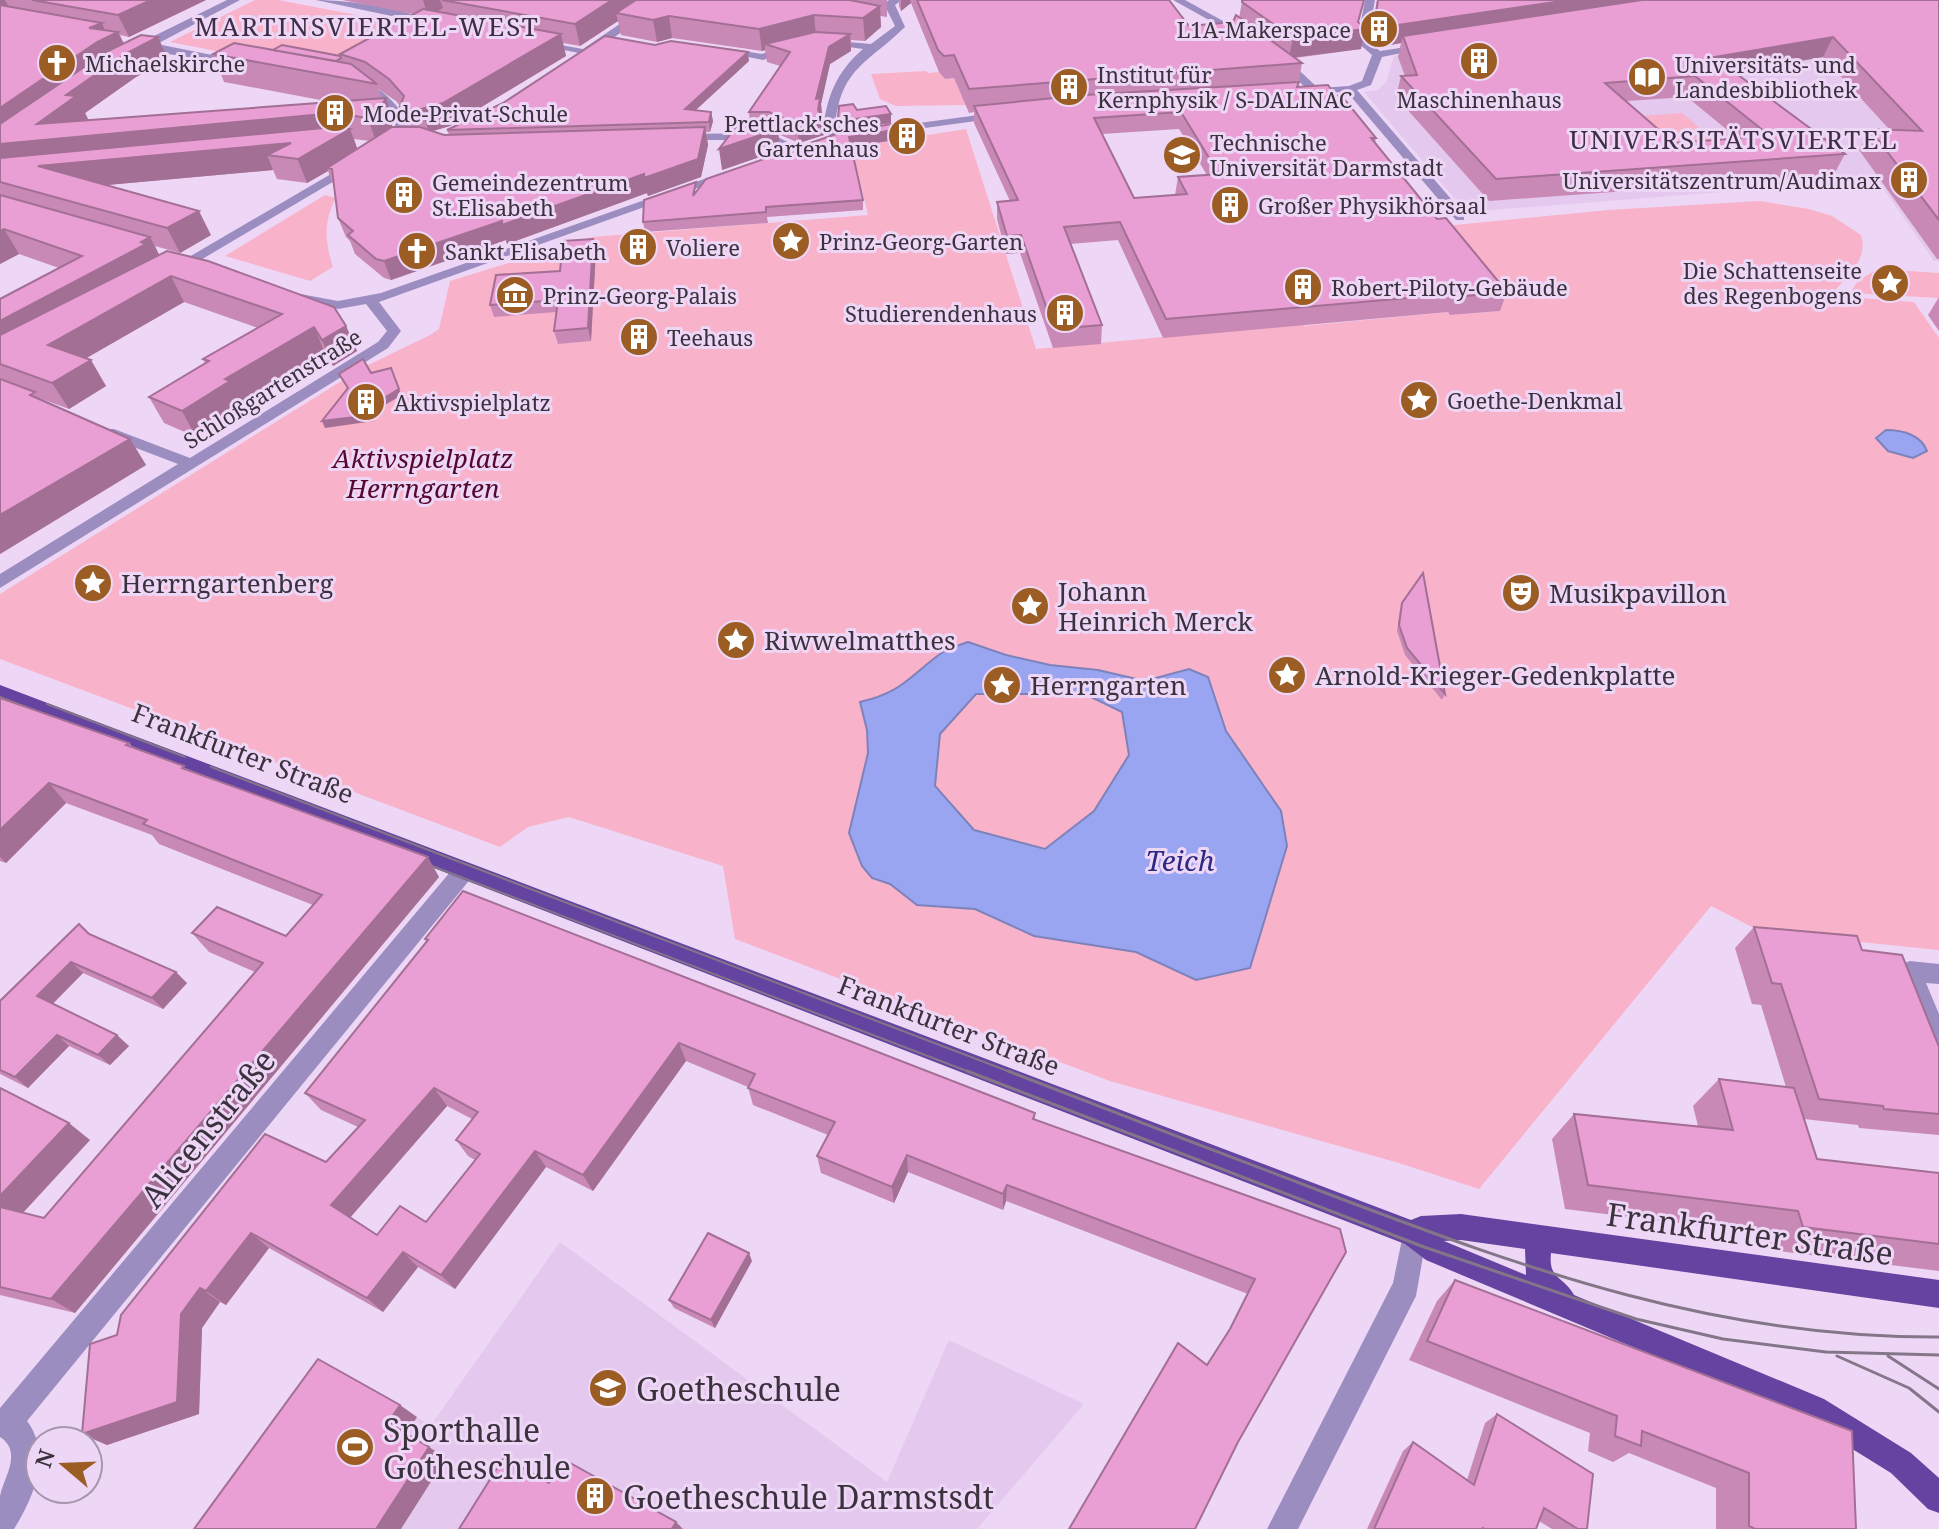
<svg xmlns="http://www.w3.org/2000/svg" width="1939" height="1529" font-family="'Noto Serif',serif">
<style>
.built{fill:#e4c8ed}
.green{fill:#f8b2c9}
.water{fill:#9aa5f1;stroke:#7e82bb;stroke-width:2;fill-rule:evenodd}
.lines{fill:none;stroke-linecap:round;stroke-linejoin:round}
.minor{fill:#9c8dc0;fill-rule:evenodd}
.major{fill:#6543a0;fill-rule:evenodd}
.tram-far1{stroke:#847689;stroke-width:2}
.tram{stroke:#847689;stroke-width:3}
.wall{fill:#c889b6;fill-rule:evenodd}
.shaded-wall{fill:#a36f94}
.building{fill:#e99fd4;stroke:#a36f94;stroke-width:2;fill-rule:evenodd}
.labels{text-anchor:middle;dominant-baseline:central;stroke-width:6;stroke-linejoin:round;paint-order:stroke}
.far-poi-label{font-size:22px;fill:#3b323e;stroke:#eed7f6;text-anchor:start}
.far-street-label{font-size:22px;fill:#3b323e;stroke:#eed7f6}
.far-quarter-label{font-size:26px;letter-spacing:2px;fill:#402e46;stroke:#eed7f6}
.park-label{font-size:26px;font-style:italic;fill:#55072d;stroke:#eed7f6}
.poi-label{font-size:26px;fill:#3b323e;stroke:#eed7f6;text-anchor:start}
.street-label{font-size:26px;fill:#3b323e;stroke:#eed7f6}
.water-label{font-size:28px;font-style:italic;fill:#2c2a80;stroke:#eed7f6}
.near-street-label{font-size:32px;fill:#3b323e;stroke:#eed7f6}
.near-poi-label{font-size:32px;fill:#3b323e;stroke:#eed7f6;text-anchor:start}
</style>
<rect width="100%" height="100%" fill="#eed7f6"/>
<g class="built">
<polygon points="1755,0 1939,0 1939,261 1934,261 1880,184 1836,183 1466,212 1364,92 1378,90 1386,82 1394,56"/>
<polygon points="560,1242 887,1482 949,1340 1084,1404 977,1529 200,1529 327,1366 431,1425"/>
</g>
<g class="green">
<polygon points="255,0 278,0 409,25 323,72 170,42"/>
<polygon points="926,71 928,73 940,72 945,79 954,78 966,105 896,106 880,99 871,74"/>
<polygon points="1682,113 1716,142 1674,145 1641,116"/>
<path d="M966 129 1036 349 1302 324 1304 326 1448 312 1451 315 1500 311 1434 227 1608 210 1760 201 1809 209 1832 216 1861 235C1869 261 1846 277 1830 296L1914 302 1939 338V950L1762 932 1711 906 1479 1189 1399 1163 1110 1081 735 939 723 866 569 817 528 827 500 847 0 659V594L364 367 430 335 439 329 450 281 592 237 868 215 852 147Z"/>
<path d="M325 195 336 198C323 222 325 242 333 267L310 281 225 256Z"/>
<polygon points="1877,269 1939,273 1939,298 1850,293 1858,281"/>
</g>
<g class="water">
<path d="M1886 430C1903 430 1921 435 1927 451L1913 458 1888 451 1876 438Z"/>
<path d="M968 642 1006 655 1050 665 1098 670 1145 681 1189 669 1208 677 1226 731 1281 811 1287 846 1250 968 1196 980 1136 952 1034 936 975 909 917 905 890 884 872 878 862 866 849 833 868 753 867 730 860 702C901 693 909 677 940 654 947 649 959 645 968 642ZM976 694H1085L1122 712 1129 755 1094 811 1045 849 974 830 935 786 940 734Z"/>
</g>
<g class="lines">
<g class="minor">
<polygon points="227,0 240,0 157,44 242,61 247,64 246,66 155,52 147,44 154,36"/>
<path d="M316 0C345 0 413 8 436 25L431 28 415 21Z"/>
<polygon points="655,0 667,0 589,55 533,44 538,41 583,49"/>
<path d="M889 0H902L895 5 905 27C867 64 840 68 835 128L843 137 833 139 823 129C827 96 837 71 863 49L820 43 825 40 871 44 895 26 884 4Z"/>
<polygon points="1173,0 1185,0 1252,37 1243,39"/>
<polygon points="1365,0 1375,0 1367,41 1380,51 1426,44 1431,47 1382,57 1371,85 1357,90 1464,214 1464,220 1456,220 1347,92 1311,93 1276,59 1285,57 1318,88 1349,86 1362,81 1372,55 1357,42"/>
<polygon points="790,44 795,47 794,49 763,60 719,51 724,48 762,54"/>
<path d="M360 84C380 83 397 106 409 121L399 140 390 147 380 145 390 136 397 121 384 104 360 88Z"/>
<polygon points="1001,112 1005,113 1005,117 874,135 868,132 874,129"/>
<polygon points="770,133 803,150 793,153 768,140 681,140 675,137 681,134"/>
<polygon points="348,164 358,167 177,274 165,271"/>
<polygon points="721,173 731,176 379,302 401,331 388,348 0,588 0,574 178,464 102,435 102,429 114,429 190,458 378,342 387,331 366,304 338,309 295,299 295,293 338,301 381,293"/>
<path d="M464 862 472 865 475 871 472 877 27 1421C52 1454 34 1497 14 1529H0C0 1519 0 1506 0 1496 4 1477 23 1452 0 1437V1408L456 865Z"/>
<polygon points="1910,961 1939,964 1939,984 1926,983 1939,1014 1939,1054 1931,1051 1899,971 1902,964"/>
<polygon points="1414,1221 1423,1225 1427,1234 1416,1296 1298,1529 1267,1529 1393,1283 1405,1225"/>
</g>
<path class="major" d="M0 685 1411 1220 1421 1216 1461 1214 1939 1280V1308L1551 1253C1548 1280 1564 1276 1574 1295L1824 1399 1911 1453 1939 1478V1513L1928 1509 1891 1473 1804 1419 1426 1260 1405 1244 0 700ZM1461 1240 1525 1249 1526 1275 1444 1241Z"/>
<g class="tram-far1">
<polyline points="0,697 57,719"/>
<polyline points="47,704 185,757"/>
<polyline points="169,762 224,785"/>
<polyline points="211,767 1013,1073"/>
<polyline points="414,859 972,1073"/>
</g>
<g class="tram">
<polyline points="967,1071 1424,1247 1636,1319 1723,1339 1826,1352 1939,1355"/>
<path d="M1008 1071C1116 1113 1223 1154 1331 1195 1534 1272 1718 1338 1939 1337"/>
<polyline points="1837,1356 1909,1388 1939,1412"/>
<polyline points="1888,1356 1939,1389"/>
</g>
</g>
<g class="wall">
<path d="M0 0H206L129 37 120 35 124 44 158 37 168 60 136 77 85 113 88 119 87 120 331 102 224 82 213 54 273 50 340 56V54L413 14 342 0H887V17L880 16 881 27 865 41 851 40V51L830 64 821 104 824 135 799 143 778 134 780 150 722 170 750 123 749 112 780 66 767 62 765 50 762 51 672 38 657 42 621 35 618 21 580 46 563 43 566 56 450 126 433 131 444 135H449L447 130 749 61 696 110 711 112 713 121 710 132H706L708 145 701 177 648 196 647 193 507 244 506 240 391 280 384 278 355 254 350 241 346 237 338 218 334 187 328 171 307 183 277 179 273 170 107 185 211 235 180 253 155 246 159 255 346 326 357 351 333 366 325 353 242 403 244 407 196 437 164 423 149 397 205 363 203 359 258 328 184 302 86 358 106 386 69 409 39 398 130 439 146 465 0 554V299L59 268 19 254 0 264ZM378 89 396 101 400 106 399 109 405 127 391 128 394 121 386 98H382ZM354 139 370 141 357 149Z"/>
<path d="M899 0H1169L1189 26 1233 22 1239 18 1242 2 1359 22 1361 49 1295 58 1302 63 1298 87 1336 96 1376 138 1375 143 1437 219 1507 292 1500 311 1450 315 1448 312 1163 338 1118 240 1070 244 1102 325 1101 344 1053 348 1020 253 1006 254 997 219V202L1010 201 974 123V112L969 113 954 78 945 79 939 72 911 3 901 11 899 6ZM1179 129 1207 175 1178 177 1175 195 1134 198 1102 134Z"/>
<path d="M1377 0H1939V259H1937L1859 150 1870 129H1889L1823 57 1735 72 1845 154 1833 176 1489 201 1396 97 1401 76H1405L1398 57 1401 43 1379 47 1370 40ZM1687 97 1737 138 1674 143 1626 101Z"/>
<polygon points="857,110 891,123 841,130 838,127 838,118"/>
<polygon points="839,133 901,139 851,147 863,200 863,210 767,217 768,223 645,232 643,222 697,190"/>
<polygon points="596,250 591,341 558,344 554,331 556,312 494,317 490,305 560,271"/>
<polygon points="1939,297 1939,331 1928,315"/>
<polygon points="1402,603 1445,694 1442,700 1405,655 1397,631 1400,610"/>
<polygon points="0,698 129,743 132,746 439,877 75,1313 0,1295 0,1088 90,1140 23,1213 44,1218 255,972 209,952 192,933 286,936 313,905 159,844 152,835 66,803 6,863 0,861"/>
<polygon points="1754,927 1862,950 1939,1047 1939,1135 1859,1128 1858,1125 1804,1119 1817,1159 1939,1173 1939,1271 1771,1250 1767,1234 1565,1209 1552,1139 1574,1114 1698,1126 1693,1106 1719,1079 1786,1087 1761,1005 1752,1004 1735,948"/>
<polygon points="89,934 187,983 163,1009 83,973 53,1004 129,1046 110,1065 69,1046 28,1088 0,1074 0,1001"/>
<path d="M425 939 1035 1113V1120L1340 1229 1207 1365 1229 1332 1248 1294 1006 1201 1003 1210 908 1172 894 1203 821 1173 817 1156 828 1135 753 1105 748 1087 686 1061 593 1191 546 1167 455 1289 418 1267 383 1312 269 1248 226 1305 220 1302 202 1328 199 1414 107 1445 82 1434 117 1335 326 1162 358 1127 321 1110 305 1093 427 942ZM447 1106 472 1119 456 1140 468 1156 475 1160 426 1222 377 1235 350 1218Z"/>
<polygon points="752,1261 715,1328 674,1308 669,1300"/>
<polygon points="1455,1280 1856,1529 1716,1529 1716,1488 1629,1453 1613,1462 1588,1451 1590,1433 1409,1360 1437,1301"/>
<polygon points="1497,1414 1587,1529 1552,1529 1539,1521 1536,1529 1367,1529 1403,1451 1413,1442 1467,1480 1485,1423"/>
</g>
<g class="shaded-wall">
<polygon points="0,0 5,0 8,5 0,9"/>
<polygon points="151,0 206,0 129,37 118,15"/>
<polygon points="423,0 440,0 443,8 428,17"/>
<polygon points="612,0 650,0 616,13 618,21 580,46 575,24"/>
<polygon points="901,0 910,0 911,3 901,11"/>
<polygon points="1569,0 1696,0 1403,36 1401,43 1379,47 1384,27"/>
<polygon points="880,6 881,27 865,41 863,18"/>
<polygon points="814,15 816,37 765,44 765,50 762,51 759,29"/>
<polygon points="669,16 672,38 657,42 653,20"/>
<polygon points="102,23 108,37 118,32 128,53 158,37 168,60 136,77 85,113 88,119 62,139 334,113 342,134 350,129 359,153 327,168 328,171 307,183 291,143 267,155 273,170 52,190 0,170 0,108 89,28"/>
<polygon points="1365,29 1361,49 1289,58 1293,38"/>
<polygon points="561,34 566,56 450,126 429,132 421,109"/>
<polygon points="850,34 851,51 830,64 821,104 824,135 799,143 797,124 816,99 829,47"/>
<polygon points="1833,37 1823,57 1705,77 1714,57"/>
<polygon points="748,52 749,61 687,118 685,109"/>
<polygon points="386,98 394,121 388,134 376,142 368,118"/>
<polygon points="711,112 713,121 710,132 709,122"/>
<polygon points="891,114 891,123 841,130 840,121"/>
<polygon points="705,127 708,145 701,177 648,196 647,193 507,244 506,240 391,280 384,261"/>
<polygon points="778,129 780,150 722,170 719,149"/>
<polygon points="901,129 901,139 850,147 849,137"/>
<polygon points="199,211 211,235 180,253 167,228"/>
<polygon points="4,229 19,254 0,264 0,231"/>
<polygon points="150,237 163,262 0,356 0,321"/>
<polygon points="593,239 596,250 591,341 588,328"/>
<polygon points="171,276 184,302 64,371 48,345"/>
<polygon points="346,326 357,351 333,366 322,340"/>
<polygon points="314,327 325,353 242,403 244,407 196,437 182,411 225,379"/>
<polygon points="91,360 106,386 69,409 52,383"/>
<polygon points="399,389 402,395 378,409 374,421 325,428 322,421 376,403"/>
<polygon points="130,439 146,465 0,554 0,515"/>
<polygon points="49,783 66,803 6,863 0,857 0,830"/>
<polygon points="428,857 439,877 75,1313 51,1299"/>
<polygon points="71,962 83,973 49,1007 37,996"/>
<polygon points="176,972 187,983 163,1009 152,998"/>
<polygon points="57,1035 69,1046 28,1088 15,1077"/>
<polygon points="117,1035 129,1046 110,1065 98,1055"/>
<polygon points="679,1043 686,1061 593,1191 583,1175"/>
<polygon points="434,1088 447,1106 347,1221 331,1205"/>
<polygon points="69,1123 90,1140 16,1220 0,1210 0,1196"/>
<polygon points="535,1151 546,1167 455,1289 441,1275"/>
<polygon points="907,1155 908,1172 894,1203 892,1187"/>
<polygon points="1007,1185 1006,1201 1003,1210 1003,1194"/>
<polygon points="251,1233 269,1248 226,1305 206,1291"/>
<polygon points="403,1252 418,1267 383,1312 367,1298"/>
<polygon points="749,1253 752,1261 715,1328 711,1320"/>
<polygon points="200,1288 220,1302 202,1328 199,1414 107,1445 82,1434 181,1314"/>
<polygon points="400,1405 417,1417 406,1435 388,1423"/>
<polygon points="429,1447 446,1458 401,1529 376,1529"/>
<polygon points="676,1522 683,1529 672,1529"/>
</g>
<g class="building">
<polygon points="32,0 151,0 118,15"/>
<polygon points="442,0 612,0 575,24"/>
<polygon points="636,0 850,0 880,6 863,18 814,15 759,29 669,16 653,20 616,13"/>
<polygon points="917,0 1169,0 1189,26 1233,22 1236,15 1302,63 969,89 954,55 944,56 938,50"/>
<polygon points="1242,0 1364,0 1358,22 1365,29 1293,38 1242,2"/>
<polygon points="1378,0 1569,0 1384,27 1375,20"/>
<path d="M1642 0H1939V220L1870 129 1922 131 1833 37 1714 57 1845 154 1496 179 1401 76 1417 75 1403 36ZM1695 76 1770 136 1674 143 1605 83Z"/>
<polygon points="0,5 102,23 89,28 118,32 97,42 0,108"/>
<polygon points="423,9 561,34 443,103 421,109 399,109 404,96 389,79 365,62 340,54"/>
<polygon points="815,32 850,34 829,47 816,99 820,98 818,110 822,116 797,124 769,112 749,112 790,52 765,44"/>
<polygon points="141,35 158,37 125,54 66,95 76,96 37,124 386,98 379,110 368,118 334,113 0,144 0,124 108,51"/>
<polygon points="605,36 655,45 671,41 748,52 685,109 711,112 709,122 447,130 503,103"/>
<polygon points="234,43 351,64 377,84 213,54"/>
<polygon points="282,45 340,56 341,58 336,61 273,50"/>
<path d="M1299 82 1297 87 1328 85 1336 96 1341 95 1376 138H1371L1437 219 1446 218 1507 292 1456 297 1453 294 1166 319 1120 222 1064 227 1102 325 1054 329 1021 235 1007 236 997 202 1018 200 974 106 1085 95ZM1181 112 1219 174 1178 177 1187 194 1134 198 1094 118Z"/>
<polygon points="853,104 857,110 886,106 891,114 840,121 838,118 839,106"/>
<polygon points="765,122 778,129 719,149 739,123"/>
<polygon points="897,123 901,129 849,137 863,200 766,207 766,212 643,222 644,200 696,182 693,196 706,179 839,133"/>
<polygon points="334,127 350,129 298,159 267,155 291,143 38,166 199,211 167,228 0,182 0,158"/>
<polygon points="392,127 420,127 444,135 705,127 698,159 644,178 644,174 502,225 502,221 384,261 376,259 348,235 353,231 338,218 332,169 327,168"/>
<polygon points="0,195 150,237 141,242 146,244 0,321 0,299 82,256 4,229 0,231"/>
<polygon points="593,239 588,328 554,331 558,300 490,305 496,275 560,271 563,241"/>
<polygon points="167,251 208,261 334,307 346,326 322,340 314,327 225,379 230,381 182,411 149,397 209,361 203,359 282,314 171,276 48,345 91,360 52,383 0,364 0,335"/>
<polygon points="363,359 371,373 391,368 399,389 376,403 372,415 322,421 348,388 339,374"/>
<polygon points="0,379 35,392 30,395 130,439 0,515"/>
<polygon points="1423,573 1445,694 1407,648 1399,625 1402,603"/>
<polygon points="0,698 129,743 126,745 184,766 182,768 428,857 51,1299 0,1287 0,1207 44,1218 263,963 192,933 217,907 286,936 322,895 143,824 147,820 49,783 0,830"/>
<path d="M463 891 1035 1113 1033 1119 1340 1229 1346 1252 1238 1442 1195 1529H1069L1178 1343 1207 1365 1230 1329 1255 1279 1007 1185 1003 1194 907 1155 892 1187 817 1156 835 1122 748 1088 755 1074 679 1043 583 1175 535 1151 441 1275 403 1252 367 1298 251 1233 206 1291 200 1288 181 1314 177 1402 82 1434 90 1344 117 1335 121 1315 265 1134 326 1162 365 1120 305 1093 428 940 425 939ZM434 1088 478 1112 456 1140 480 1154 426 1222 400 1206 377 1235 331 1205Z"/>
<polygon points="79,924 89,934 176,972 152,998 71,962 37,996 117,1035 98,1055 57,1035 15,1077 0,1070 0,1001"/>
<polygon points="1754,927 1857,936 1862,950 1902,955 1939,1047 1939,1114 1884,1109 1883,1106 1819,1099 1781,984 1772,983"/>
<polygon points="1719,1079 1794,1088 1817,1159 1939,1173 1939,1244 1803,1227 1798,1211 1588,1185 1574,1114 1733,1130"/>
<polygon points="0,1088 69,1123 0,1196"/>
<polygon points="708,1233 749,1253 711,1320 669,1300"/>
<polygon points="1455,1280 1852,1431 1856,1529 1755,1529 1749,1526 1749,1473 1642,1431 1641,1446 1615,1436 1617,1416 1427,1341"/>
<polygon points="318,1359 400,1405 388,1423 429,1447 376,1529 194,1529"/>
<polygon points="1497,1414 1593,1474 1587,1529 1578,1529 1544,1508 1536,1529 1484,1529 1483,1528 1482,1529 1374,1529 1413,1442 1474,1485"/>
<polygon points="504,1457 549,1483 563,1459 676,1522 672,1529 459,1529"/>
</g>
<defs>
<g id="building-disc" transform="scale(2)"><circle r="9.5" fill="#9c5d25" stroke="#eed7f6"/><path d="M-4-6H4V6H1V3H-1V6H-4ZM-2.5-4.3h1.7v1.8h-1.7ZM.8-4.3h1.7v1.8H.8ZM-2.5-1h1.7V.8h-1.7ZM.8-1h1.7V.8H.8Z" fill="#fff"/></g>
<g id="church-disc" transform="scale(2)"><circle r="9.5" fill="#9c5d25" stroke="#eed7f6"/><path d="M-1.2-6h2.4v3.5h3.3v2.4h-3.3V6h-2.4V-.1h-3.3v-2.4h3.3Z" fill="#fff"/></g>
<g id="library-disc" transform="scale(2)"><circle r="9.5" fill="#9c5d25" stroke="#eed7f6"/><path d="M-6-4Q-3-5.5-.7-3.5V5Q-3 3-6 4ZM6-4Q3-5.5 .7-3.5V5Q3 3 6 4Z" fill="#fff"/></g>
<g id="university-disc" transform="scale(2)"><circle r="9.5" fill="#9c5d25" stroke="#eed7f6"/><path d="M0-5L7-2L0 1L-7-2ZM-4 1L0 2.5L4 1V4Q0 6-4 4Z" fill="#fff"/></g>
<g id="sight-disc" transform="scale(2)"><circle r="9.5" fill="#9c5d25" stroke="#eed7f6"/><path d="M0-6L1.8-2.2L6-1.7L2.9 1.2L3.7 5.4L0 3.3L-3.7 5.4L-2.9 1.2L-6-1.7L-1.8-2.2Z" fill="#fff"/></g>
<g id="museum-disc" transform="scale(2)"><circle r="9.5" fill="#9c5d25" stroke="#eed7f6"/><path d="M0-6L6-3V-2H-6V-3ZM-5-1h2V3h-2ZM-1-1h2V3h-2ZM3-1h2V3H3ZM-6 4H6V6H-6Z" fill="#fff"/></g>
<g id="theatre-disc" transform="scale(2)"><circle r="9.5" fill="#9c5d25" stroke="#eed7f6"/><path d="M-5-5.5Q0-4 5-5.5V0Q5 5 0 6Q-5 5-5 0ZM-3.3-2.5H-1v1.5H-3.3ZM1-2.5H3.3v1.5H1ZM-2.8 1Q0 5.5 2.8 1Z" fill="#fff"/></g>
<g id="school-disc" transform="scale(2)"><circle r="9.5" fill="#9c5d25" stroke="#eed7f6"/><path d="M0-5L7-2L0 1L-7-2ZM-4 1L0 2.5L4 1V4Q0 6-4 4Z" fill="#fff"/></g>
<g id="stadium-disc" transform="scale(2)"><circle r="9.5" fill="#9c5d25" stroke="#eed7f6"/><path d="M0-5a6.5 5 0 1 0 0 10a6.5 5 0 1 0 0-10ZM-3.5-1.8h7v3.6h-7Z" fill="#fff"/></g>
</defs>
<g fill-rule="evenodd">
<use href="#building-disc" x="1379" y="29"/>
<use href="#building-disc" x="1479" y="61"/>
<use href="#church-disc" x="57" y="63"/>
<use href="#library-disc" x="1647" y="77"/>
<use href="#building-disc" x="1069" y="87"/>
<use href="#building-disc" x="335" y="113"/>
<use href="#building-disc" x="907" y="136"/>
<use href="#university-disc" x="1182" y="155"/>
<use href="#building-disc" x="1909" y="180"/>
<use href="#building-disc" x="404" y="195"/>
<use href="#building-disc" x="1230" y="205"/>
<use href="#sight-disc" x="791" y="241"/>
<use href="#building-disc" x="638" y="247"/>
<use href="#church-disc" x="417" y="251"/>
<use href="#sight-disc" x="1890" y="283"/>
<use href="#building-disc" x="1303" y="287"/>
<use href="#museum-disc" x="515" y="295"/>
<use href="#building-disc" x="1065" y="313"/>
<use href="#building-disc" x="639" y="337"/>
<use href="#sight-disc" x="1419" y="400"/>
<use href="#building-disc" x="366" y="402"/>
<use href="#sight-disc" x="93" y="583"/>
<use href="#theatre-disc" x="1521" y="593"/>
<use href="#sight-disc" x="1030" y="606"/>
<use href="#sight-disc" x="736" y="640"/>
<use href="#sight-disc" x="1287" y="675"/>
<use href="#sight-disc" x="1002" y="685"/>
<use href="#school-disc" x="608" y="1388"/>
<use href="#stadium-disc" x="355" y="1447"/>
<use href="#building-disc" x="595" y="1496"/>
</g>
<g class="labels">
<g class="far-poi-label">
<text x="1351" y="29" text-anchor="end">L1A-Makerspace</text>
<text x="85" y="63">Michaelskirche</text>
<text x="1675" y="64">Universitäts- und<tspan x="1675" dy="25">Landesbibliothek</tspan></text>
<text x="1097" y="74">Institut für<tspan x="1097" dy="25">Kernphysik / S-DALINAC</tspan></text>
<text x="1479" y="99" text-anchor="middle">Maschinenhaus</text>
<text x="363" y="113">Mode-Privat-Schule</text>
<text x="879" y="123" text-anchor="end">Prettlack'sches<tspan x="879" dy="25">Gartenhaus</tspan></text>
<text x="1210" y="142">Technische<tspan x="1210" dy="25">Universität Darmstadt</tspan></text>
<text x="1881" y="180" text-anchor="end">Universitätszentrum/Audimax</text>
<text x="432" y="182">Gemeindezentrum<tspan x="432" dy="25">St.Elisabeth</tspan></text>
<text x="1258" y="205">Großer Physikhörsaal</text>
<text x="819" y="241">Prinz-Georg-Garten</text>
<text x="666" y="247">Voliere</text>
<text x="445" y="251">Sankt Elisabeth</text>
<text x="1862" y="270" text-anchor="end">Die Schattenseite<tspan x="1862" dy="25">des Regenbogens</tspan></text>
<text x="1331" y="287">Robert-Piloty-Gebäude</text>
<text x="543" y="295">Prinz-Georg-Palais</text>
<text x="1037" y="313" text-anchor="end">Studierendenhaus</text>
<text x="667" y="337">Teehaus</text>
<text x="1447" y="400">Goethe-Denkmal</text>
<text x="394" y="402">Aktivspielplatz</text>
</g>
<g class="far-street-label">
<text transform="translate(272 388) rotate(-32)">Schloßgartenstraße</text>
</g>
<g class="far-quarter-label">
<text x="367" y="26">MARTINSVIERTEL-WEST</text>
<text x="1734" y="139">UNIVERSITÄTSVIERTEL</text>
</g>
<g class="park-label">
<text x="423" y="458">Aktivspielplatz<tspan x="423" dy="30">Herrngarten</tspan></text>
</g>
<g class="poi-label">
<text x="121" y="583">Herrngartenberg</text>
<text x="1058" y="591">Johann<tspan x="1058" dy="30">Heinrich Merck</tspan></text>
<text x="1549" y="593">Musikpavillon</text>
<text x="764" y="640">Riwwelmatthes</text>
<text x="1315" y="675">Arnold-Krieger-Gedenkplatte</text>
<text x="1030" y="685">Herrngarten</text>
</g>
<g class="street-label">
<text transform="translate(243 753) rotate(21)">Frankfurter Straße</text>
<text transform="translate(949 1025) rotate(21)">Frankfurter Straße</text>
</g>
<g class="water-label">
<text x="1180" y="860">Teich</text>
</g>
<g class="near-street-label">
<text transform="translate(207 1128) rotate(-51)">Alicenstraße</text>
<text transform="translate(1750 1233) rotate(8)">Frankfurter Straße</text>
</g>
<g class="near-poi-label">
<text x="636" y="1388">Goetheschule</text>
<text x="383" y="1429">Sporthalle<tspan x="383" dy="37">Gotheschule</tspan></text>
<text x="623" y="1496">Goetheschule Darmstsdt</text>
</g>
</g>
<g transform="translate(64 1465) rotate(289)"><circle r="38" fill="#eed7f6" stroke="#a695ac" stroke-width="2"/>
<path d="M0-6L14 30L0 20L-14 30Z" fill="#9c5d25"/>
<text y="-12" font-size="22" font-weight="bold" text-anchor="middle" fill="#3b323e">N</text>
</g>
</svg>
